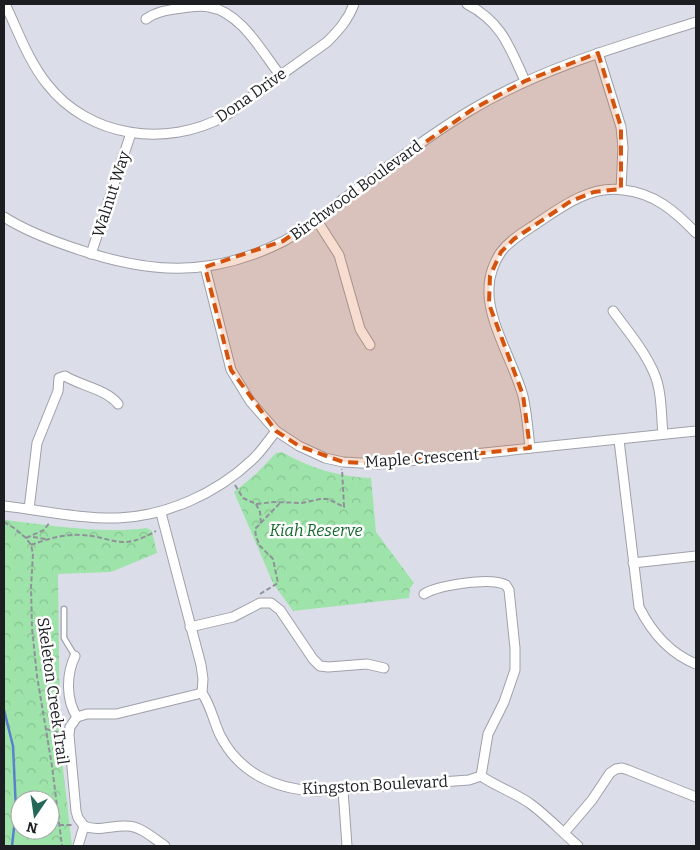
<svg xmlns="http://www.w3.org/2000/svg" width="700" height="850" font-family="Bitter,serif">
<style>
.forest{fill:url(#forest-crowns);fill-rule:evenodd}
.lines{fill:none;stroke-linecap:round;stroke-linejoin:round}
.stream{stroke:#5882c9;stroke-width:2.5}
.service-casing{stroke:#9ea1aa;stroke-width:7}
.minor-casing{stroke:#9ea1aa;stroke-width:11}
.path{stroke:#90929a;stroke-width:2;stroke-dasharray:5 2.5;stroke-linecap:butt}
.service{stroke:#fff;stroke-width:4.5}
.minor{stroke:#fff;stroke-width:9}
.marked{fill:#d4530e;fill-opacity:0.2;stroke:#d4530e;stroke-width:4;stroke-dasharray:10 6;stroke-linejoin:round}
.labels{text-anchor:middle;dominant-baseline:central;stroke-width:5;stroke-linejoin:round;paint-order:stroke}
.street-label{font-size:16px;fill:#1d1e22;stroke:#fff}
.park-label{font-size:16px;font-style:italic;fill:#16692f;stroke:#fff}
</style>
<defs>
<pattern id="forest-crowns" width="20" height="18" patternUnits="userSpaceOnUse" patternTransform="scale(1.25)"><rect width="20" height="18" fill="#9ee4aa"/><path d="M2 6a3 3 0 1 1 6 0M12 15a3 3 0 1 1 6 0" fill="none" stroke="#88c392"/></pattern>
</defs>
<rect width="100%" height="100%" fill="#dbdee8"/>
<g class="forest">
<path d="M282 452C310 468 339 477 371 478L376 532 414 583 410 588 409 598 293 611 273 583 234 492 256 474 276 453Z"/>
<path d="M4 520C51 525 99 534 147 528L152 531 157 553 111 572 58 574 60 742 72 846H4ZM20 800H50V830H20Z"/>
</g>
<g class="lines">
<polyline class="stream" points="4,710 13,746 16,810 12,846"/>
<g class="service-casing">
<polyline id="service" points="64,609 64,638 75,656"/>
</g>
<g class="minor-casing">
<g id="minor">
<path d="M5 4C18 31 28 60 47 84 89 138 167 148 225 116 238 108 250 97 262 89 283 73 305 58 327 42 339 30 348 20 354 4"/>
<path d="M467 4C502 22 510 48 525 81"/>
<path d="M146 19C157 11 169 10 182 8 191 7 200 5 209 7 241 12 262 52 280 75"/>
<polyline points="598,53 621,127 623,148 621,189"/>
<path d="M4 217C26 231 50 240 74 248 148 274 210 278 282 242 303 231 323 214 342 200 385 169 426 137 471 110 541 68 620 46 696 22"/>
<polyline points="316,219 339,255 360,329 370,345"/>
<polyline points="91,254 131,133"/>
<polyline points="205,267 231,370 250,401 276,431 299,446 325,458 343,462 379,464 696,431"/>
<path d="M613 311C627 330 644 350 654 373 662 391 661 414 663 434"/>
<path d="M619 440 639 607C652 633 669 653 696 664"/>
<path d="M530 448C528 431 527 413 523 396 514 363 487 321 489 288 489 276 494 262 501 252 509 241 522 233 533 226 560 208 589 185 623 190 654 193 675 211 696 233"/>
<path d="M4 506C41 510 80 519 118 518 166 516 216 494 252 460 261 452 268 441 276 431"/>
<path d="M29 509 37 443 58 391 59 378 65 376C81 386 106 389 118 404"/>
<path d="M161 513 201 665 203 679 202 693C211 706 213 720 220 735 239 773 275 789 315 791L469 780 481 776C497 787 516 793 532 805 548 817 563 833 578 846"/>
<polyline points="633,563 696,556"/>
<path d="M424 594C439 585 490 577 506 585L509 590 515 648V670L504 702 488 734 481 776"/>
<polyline points="190,627 233,617 260,603 271,603 280,610 313,659 320,666 328,667 367,664 384,668"/>
<path d="M75 656C66 675 66 700 77 717L70 727 69 735 76 811 78 818 84 826 78 846"/>
<polyline points="77,717 87,714 116,714 202,693"/>
<polyline points="343,790 347,846"/>
<path d="M84 826C98 832 112 825 127 826 141 826 154 839 165 846"/>
<polyline points="564,833 592,800 610,773 616,769 622,768 628,770 696,797"/>
</g>
</g>
<g class="path">
<polyline points="235,485 243,498 256,504 274,502 302,503 320,499 328,499 344,507 342,469"/>
<polyline points="256,504 260,512 261,523"/>
<polyline points="4,522 14,528 26,538 31,545 33,554 31,587 32,628 37,676 52,766 62,846"/>
<polyline points="33,537 46,539"/>
<polyline points="26,538 44,530 50,522"/>
<path d="M31 545C47 539 63 534 81 535 116 537 119 552 156 531"/>
<polyline points="260,594 278,583 273,559 260,546 256,537 255,529 281,502"/>
<polyline points="46,729 61,733"/>
<polyline points="59,825 72,825"/>
</g>
<use href="#service" class="service"/>
<use href="#minor" class="minor"/>
</g>
<path class="marked" d="M598 53 621 127V189L594 192 571 201 514 239 501 252 490 276 489 304 523 395 530 448 379 464 343 462 299 446 276 431 231 370 205 267 283 241 473 109 525 81Z"/>
<g class="labels">
<g class="street-label">
<text transform="translate(251 95) rotate(-35)">Dona Drive</text>
<text transform="translate(356 190) rotate(-36)">Birchwood Boulevard</text>
<text transform="translate(111 194) rotate(-72)">Walnut Way</text>
<text transform="translate(422 458) rotate(-4)">Maple Crescent</text>
<text transform="translate(53 691) rotate(82)">Skeleton Creek Trail</text>
<text transform="translate(375 785) rotate(-3)">Kingston Boulevard</text>
</g>
<g class="park-label">
<text x="316" y="530">Kiah Reserve</text>
</g>
</g>
<rect width="700" height="850" fill="none" stroke="#1d1e22" stroke-width="10"/>
<g transform="translate(35 815) rotate(193)"><circle r="24" fill="#ffffff" stroke="#a5a5a7"/>
<path d="M0-4L9 19L0 12L-9 19Z" fill="#236758"/>
<text y="-8" font-size="14" font-weight="bold" text-anchor="middle" fill="#1d1e22">N</text>
</g>
</svg>
